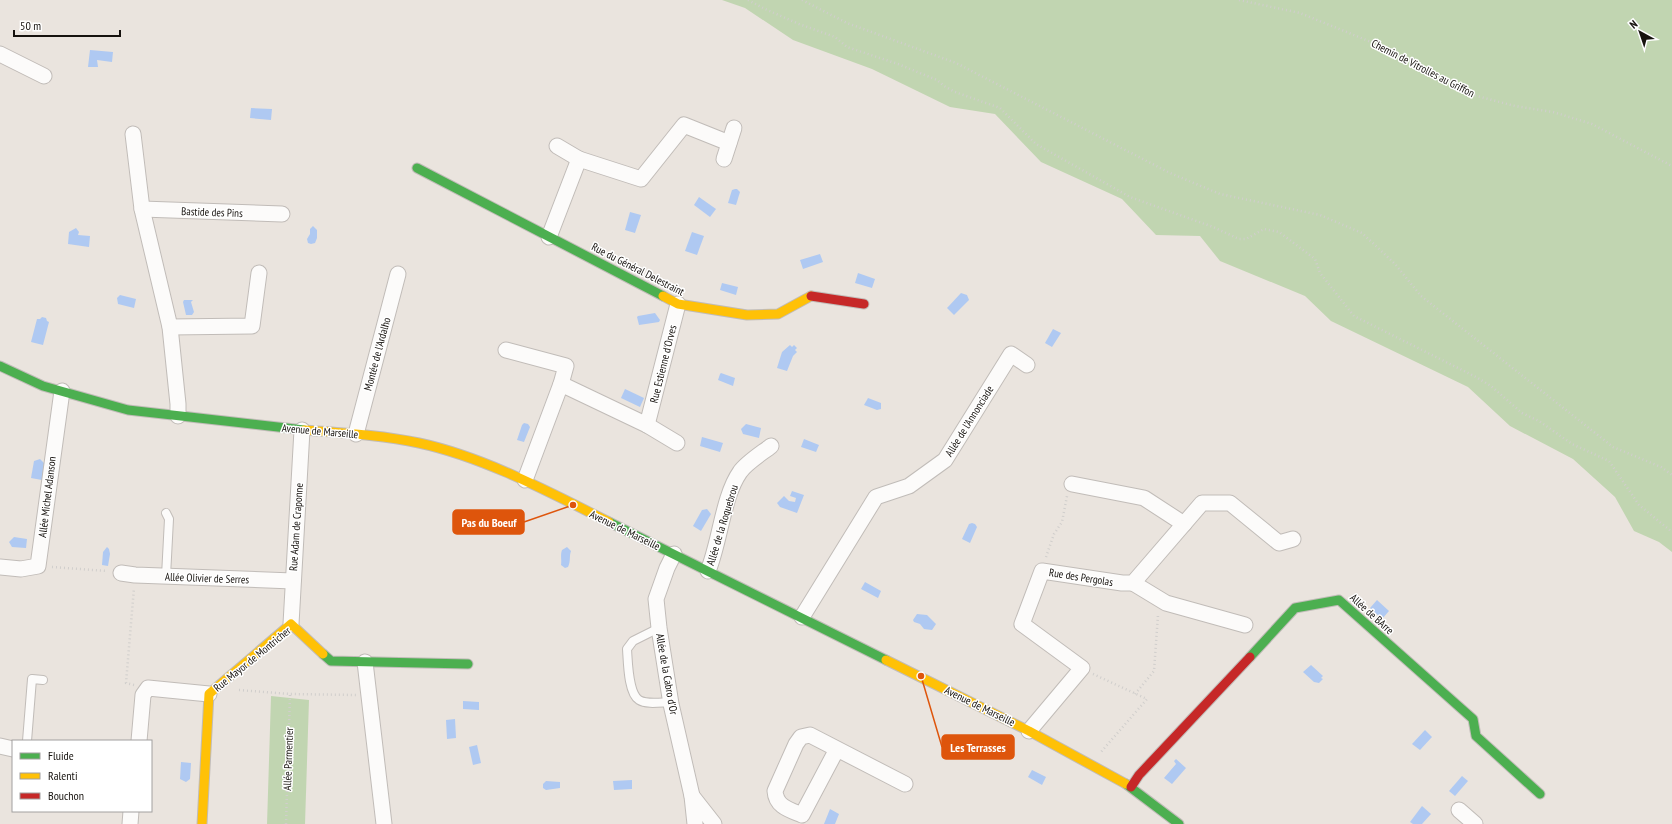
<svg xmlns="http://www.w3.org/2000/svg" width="1672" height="824" font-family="'PT Sans Narrow',sans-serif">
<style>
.green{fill:#c1d5b1}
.water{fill:#afc9f2}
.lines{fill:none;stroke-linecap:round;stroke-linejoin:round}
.lane-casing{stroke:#c1bcb8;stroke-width:10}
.street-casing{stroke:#c1bcb8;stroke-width:17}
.fast-casing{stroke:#c1bcb8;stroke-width:11}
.slow-casing{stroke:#c1bcb8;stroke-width:11}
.jam-casing{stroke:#c1bcb8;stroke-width:11}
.path{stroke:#d0cecc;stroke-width:2.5;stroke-dasharray:1 3;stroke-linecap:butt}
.lane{stroke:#fcfbfa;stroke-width:8}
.street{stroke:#fcfbfa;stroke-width:15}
.fast{stroke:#4caf50;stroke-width:9}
.slow{stroke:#ffc107;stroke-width:9}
.jam{stroke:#c62828;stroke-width:9}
.labels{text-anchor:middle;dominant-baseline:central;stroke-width:3;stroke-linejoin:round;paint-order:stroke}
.street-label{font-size:11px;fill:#16120e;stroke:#fff}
.leader{fill:none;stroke:#de550c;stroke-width:1.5}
.callout-dot{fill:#de550c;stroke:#fff;stroke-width:1.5}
.callout{fill:#de550c;stroke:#de550c;stroke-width:1.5}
.callout-label{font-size:12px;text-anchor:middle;font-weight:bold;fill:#fff}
</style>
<rect width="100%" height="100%" fill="#eae4de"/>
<g class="green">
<polygon points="722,0 1672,0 1672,552 1659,542 1634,531 1615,497 1573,459 1510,426 1468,387 1331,321 1305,296 1220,261 1200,236 1156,235 1122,199 1041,162 995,114 950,107 872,69 793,40 745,8"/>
<polygon points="271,696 309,700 305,824 267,824"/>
</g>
<g class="water">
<polygon points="90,50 113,52 112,62 97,60 98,67 88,67"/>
<polygon points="251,108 272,109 271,120 250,118"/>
<polygon points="735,189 737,189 740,192 736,205 728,203 732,190"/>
<polygon points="699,197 716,209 710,217 694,205"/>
<polygon points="630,212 641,215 635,233 625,230"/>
<polygon points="313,226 317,230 317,238 315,243 311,244 308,243 307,239 310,234 310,229"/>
<polygon points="76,228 79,232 78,235 90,236 89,247 68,244 69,232"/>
<polygon points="692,232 704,236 697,255 685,251"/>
<polygon points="820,254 823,262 803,269 800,260"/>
<polygon points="858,273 875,279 872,288 855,283"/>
<polygon points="722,283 738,287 736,295 720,290"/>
<polygon points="961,293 967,295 969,300 954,315 947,308"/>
<polygon points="120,295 136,299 134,308 118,304 117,298"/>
<polygon points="184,300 193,300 191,302 194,312 192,315 186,315 183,302"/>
<polygon points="655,313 660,320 659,322 639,325 637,317 638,316"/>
<polygon points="42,317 46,318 47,321 49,322 43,345 31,342 37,319 40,319"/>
<polygon points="1053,329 1061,333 1052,347 1045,343"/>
<polygon points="790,345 792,347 794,345 797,348 795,350 797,352 793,356 787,371 777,368 782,352"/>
<polygon points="721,373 735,378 733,386 718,380 720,374"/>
<polygon points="625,389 644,398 640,407 621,398"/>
<polygon points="868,398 881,403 881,409 877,410 864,405"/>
<polygon points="524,423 528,424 530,427 524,442 517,440 522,425"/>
<polygon points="746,424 761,428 759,438 743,434 741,429"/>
<polygon points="702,437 723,443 720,452 700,446"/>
<polygon points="804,439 819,445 816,452 801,447"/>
<polygon points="40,459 44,463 42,480 31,478 34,461"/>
<polygon points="792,491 804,495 797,513 780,507 777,503 784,496 789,501 795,502 796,498 790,496"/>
<polygon points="707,509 711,514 701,531 693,526 702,510"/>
<polygon points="972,523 975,524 977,527 970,543 962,539 969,524"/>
<polygon points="14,537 27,539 26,548 12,547 9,542"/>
<polygon points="107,547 109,549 110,554 108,566 102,565 103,552"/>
<path d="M567 547 571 551C569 556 571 561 568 567L565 568 561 565C562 560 560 555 562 550Z"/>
<polygon points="865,582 881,591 878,598 861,589"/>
<polygon points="1377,600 1389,611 1382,619 1370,608"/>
<polygon points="917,614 927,615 936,624 932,630 924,629 920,624 914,622 913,620"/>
<polygon points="1311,665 1323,676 1321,678 1323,679 1319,683 1314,682 1303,672"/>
<polygon points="463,701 479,702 479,710 463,709"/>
<polygon points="455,719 456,738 447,739 446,720"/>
<polygon points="1425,730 1432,737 1420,750 1412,744"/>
<polygon points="477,745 481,763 473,765 469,747"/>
<polygon points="1176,759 1186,768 1172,784 1164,778 1176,764 1174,761"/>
<polygon points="181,762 191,763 190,779 186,782 180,779"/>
<polygon points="1032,770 1046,777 1042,785 1028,777"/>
<polygon points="1462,776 1468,781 1455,796 1449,791"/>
<polygon points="632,780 632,789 614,790 613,781"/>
<polygon points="546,781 560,782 560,788 546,790 543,788 543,784"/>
<polygon points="1422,806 1431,814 1422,824 1413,824 1410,822"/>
<polygon points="830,809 839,814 835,824 824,824"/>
</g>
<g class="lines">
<g class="lane-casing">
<g id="lane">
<polyline points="166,513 169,519 166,576"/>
<path d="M659 628 633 641 627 649C628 662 628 693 639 700 647 705 662 702 671 702"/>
<polyline points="27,741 32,679 43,680"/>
</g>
</g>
<g class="street-casing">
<g id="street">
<polyline points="0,54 44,76"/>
<polyline points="133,134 142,209 170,327 178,404 178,416"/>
<polyline points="557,146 579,159"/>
<polyline points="724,159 734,128"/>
<polyline points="142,209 282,214"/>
<polyline points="549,237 579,159 641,179 684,125 729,143"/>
<polyline points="170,327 252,326 259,273"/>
<polyline points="506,350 566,366 561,384"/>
<polyline points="647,425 677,443"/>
<polyline points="356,434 398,274"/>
<polyline points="525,480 561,384 647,425 678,304"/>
<polyline points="1072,484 1144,498 1184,524"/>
<polyline points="674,554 667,568 656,599 659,628 671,704 692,796 695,824"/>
<polyline points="0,567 21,569 38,566 62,391"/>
<path d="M708 571C720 542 723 496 740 472 746 463 762 453 771 446"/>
<polyline points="121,573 135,575 293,581"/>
<polyline points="1133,583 1166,603 1245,625"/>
<polyline points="802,617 876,497 909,486 945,460 1011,354 1027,365"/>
<polyline points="291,624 302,430"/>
<polyline points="365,662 384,824"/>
<polyline points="1029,731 1082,668 1022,624 1042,571 1122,583 1133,583 1202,503 1230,503 1279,543 1293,539"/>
<polyline points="139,741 143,695 148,688 209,694"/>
<polyline points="0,746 13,749"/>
<path d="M837 749 802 815C790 810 776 807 775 791L796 744 801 737 810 735 905 784"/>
<polyline points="692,796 714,824"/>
<polyline points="1459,810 1475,824"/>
<polyline points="130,824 131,811"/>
</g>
</g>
<g class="fast-casing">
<g id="fast">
<polyline points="417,168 663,296"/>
<polyline points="0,366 43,386 128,410 304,430"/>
<polyline points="609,522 886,660"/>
<polyline points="323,654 331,661 468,664"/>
<polyline points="1250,657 1295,608 1339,600 1473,719 1476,736 1540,794"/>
<polyline points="1126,784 1179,824"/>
</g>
</g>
<g class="slow-casing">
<g id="slow">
<polyline points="663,296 678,304 747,315 778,314 811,296"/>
<path d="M304 430C342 433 381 435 419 443 484 457 549 492 609 522"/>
<polyline points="886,660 1029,731 1126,784"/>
<polyline points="202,824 209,694 291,624 323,654"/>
</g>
</g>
<g class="jam-casing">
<g id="jam">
<polyline points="811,296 864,304"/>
<polyline points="1131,787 1139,775 1250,657"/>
</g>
</g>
<g class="path">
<polyline points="748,0 765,9 799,24 835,37 847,47 898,64 937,80 944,86 955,92 1000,108 1036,144 1130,197 1213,227 1239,239 1246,239 1264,229 1279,232 1315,259 1320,273 1354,316 1476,377 1491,386 1522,413 1539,421 1572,444 1609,461 1639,505 1672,532"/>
<polyline points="802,0 847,23 956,63 1170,173 1220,194 1320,215 1362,233 1395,264 1421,296 1613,447 1661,467 1672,475"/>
<polyline points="1239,0 1300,13 1371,42 1473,95 1515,106 1553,112 1592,124 1672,166"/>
<polyline points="1046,557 1054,534 1062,522 1067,496"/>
<polyline points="52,567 107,571"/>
<polyline points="1093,674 1147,699 1101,752"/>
<polyline points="134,685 126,683 134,588"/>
<polyline points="239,690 290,694 356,695"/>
<polyline points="1135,694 1154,671 1158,615"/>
<polyline points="286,824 290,695"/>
</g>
<use href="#lane" class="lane"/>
<use href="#street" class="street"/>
<use href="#fast" class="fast"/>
<use href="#slow" class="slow"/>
<use href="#jam" class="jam"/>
</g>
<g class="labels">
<g class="street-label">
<text transform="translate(1423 68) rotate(27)">Chemin de Vitrolles au Griffon</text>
<text transform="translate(212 212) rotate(2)">Bastide des Pins</text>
<text transform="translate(638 269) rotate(27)">Rue du Général Delestraint</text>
<text transform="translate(377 354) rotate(-75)">Montée de l'Ardalho</text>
<text transform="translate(663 364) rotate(-76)">Rue Estienne d'Orves</text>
<text transform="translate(969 421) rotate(-58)">Allée de l’Annonciade</text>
<text transform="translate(320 431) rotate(5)">Avenue de Marseille</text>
<text transform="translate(47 497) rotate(-83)">Allée Michel Adanson</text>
<text transform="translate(722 525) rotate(-73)">Allée de la Roquebrou</text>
<text transform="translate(296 527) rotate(-86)">Rue Adam de Craponne</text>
<text transform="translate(625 530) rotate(26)">Avenue de Marseille</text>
<text transform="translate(1081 577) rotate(9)">Rue des Pergolas</text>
<text transform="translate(207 578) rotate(2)">Allée Olivier de Serres</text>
<text transform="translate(1372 614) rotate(42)">Allée de BArre</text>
<text transform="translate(252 659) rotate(-39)">Rue Mayor de Montricher</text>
<text transform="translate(667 674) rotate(80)">Allée de la Cabro d'Or</text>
<text transform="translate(980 706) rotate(26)">Avenue de Marseille</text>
<text transform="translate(288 759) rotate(-88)">Allée Parmentier</text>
</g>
</g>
<path class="leader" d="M573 505L524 522M921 676L942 747"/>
<g class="callout-dot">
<circle cx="573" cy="505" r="4"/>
<circle cx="921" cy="676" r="4"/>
</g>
<g class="callout">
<rect x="453" y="510" width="71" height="24" rx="4"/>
<rect x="942" y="735" width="72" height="24" rx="4"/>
</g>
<g class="callout-label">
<text x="489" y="527">Pas du Boeuf</text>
<text x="978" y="752">Les Terrasses</text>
</g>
<rect x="12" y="740" width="140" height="72" fill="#ffffff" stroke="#a2a09f"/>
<rect x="20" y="753" width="20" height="6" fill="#4caf50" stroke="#a2a09f"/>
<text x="48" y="760" font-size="12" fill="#16120e">Fluide</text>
<rect x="20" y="773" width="20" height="6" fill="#ffc107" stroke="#a2a09f"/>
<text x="48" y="780" font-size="12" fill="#16120e">Ralenti</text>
<rect x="20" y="793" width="20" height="6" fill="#c62828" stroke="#a2a09f"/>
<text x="48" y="800" font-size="12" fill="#16120e">Bouchon</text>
<g transform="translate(1640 32) rotate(320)" stroke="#ffffff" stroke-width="3" paint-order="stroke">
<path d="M0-3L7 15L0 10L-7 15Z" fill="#16120e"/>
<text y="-6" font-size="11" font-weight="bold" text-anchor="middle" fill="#16120e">N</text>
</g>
<path d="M14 30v6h106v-6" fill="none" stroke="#16120e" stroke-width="2"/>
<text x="20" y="30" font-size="12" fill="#16120e" stroke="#ffffff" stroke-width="3" paint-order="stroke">50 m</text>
</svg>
